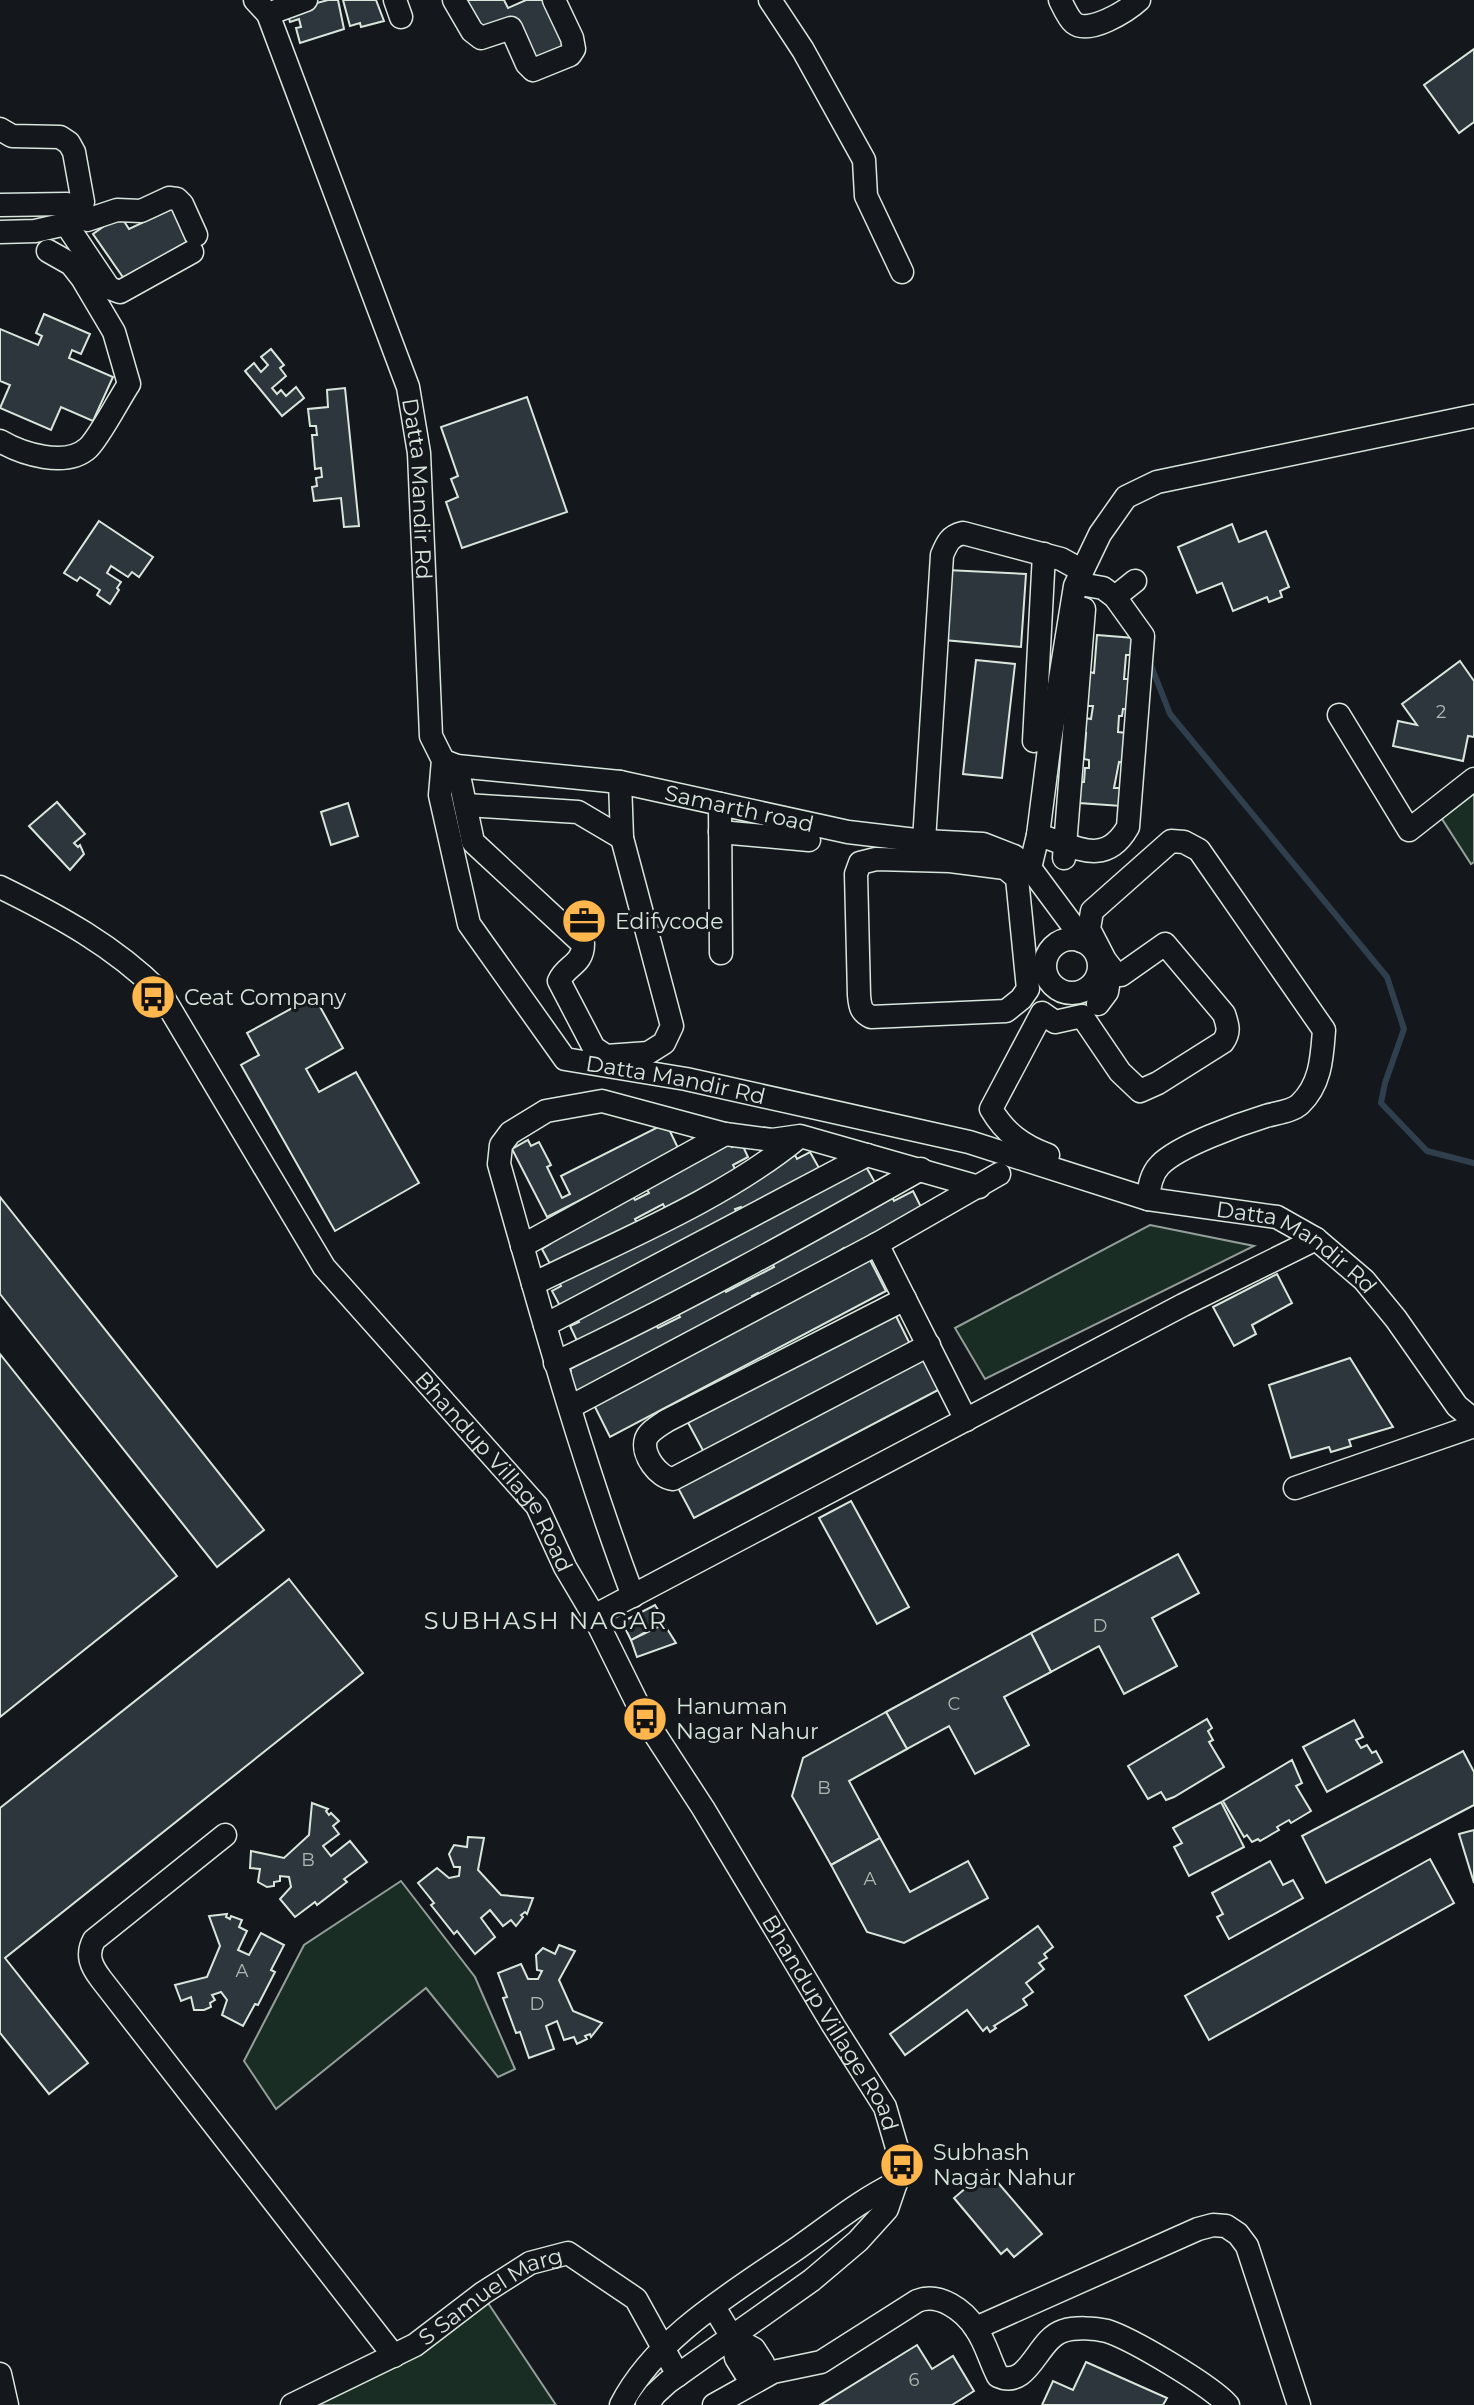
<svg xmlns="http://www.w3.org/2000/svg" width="1474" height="2405" font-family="Montserrat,sans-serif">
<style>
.green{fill:#1a2d24;stroke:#939e99;stroke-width:2}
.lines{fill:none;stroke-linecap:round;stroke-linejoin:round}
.stream{stroke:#2f3f4d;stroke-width:6}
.building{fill:#2c363c;stroke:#d8e6dc;stroke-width:2}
.minor-casing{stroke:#d8e6dc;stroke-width:25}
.minor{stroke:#14181c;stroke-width:22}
.labels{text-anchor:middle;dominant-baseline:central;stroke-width:6;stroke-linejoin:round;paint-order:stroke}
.number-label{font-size:18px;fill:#adbab4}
.street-label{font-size:22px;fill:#d8e6dc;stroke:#14181c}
.poi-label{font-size:22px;fill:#d8e6dc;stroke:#14181c;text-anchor:start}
.neighbourhood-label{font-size:24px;letter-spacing:2px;fill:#d8e6dc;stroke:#14181c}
</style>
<rect width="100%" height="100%" fill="#14181c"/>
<g class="green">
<polygon points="1474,778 1474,862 1471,864 1433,805"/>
<polygon points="1150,1225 1254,1246 985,1379 955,1328"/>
<polygon points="401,1881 475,1977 515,2069 498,2077 426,1988 276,2109 244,2061 304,1945"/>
<polygon points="486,2300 556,2405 310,2405"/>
</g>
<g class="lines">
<polyline class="stream" points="1150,663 1170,714 1387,977 1404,1029 1385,1083 1381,1103 1427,1151 1474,1163"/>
</g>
<g class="building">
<polygon points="328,0 338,0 344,29 300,43 296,28 301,27 299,19 290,22 287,11"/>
<polygon points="343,0 376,0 384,21 361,27 360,23 350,26"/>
<polygon points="464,0 504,0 508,8 526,0 549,0 571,48 533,65 512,20 479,34"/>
<polygon points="1474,49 1474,122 1459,133 1424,85"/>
<polygon points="178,206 195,243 129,286 93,234 120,215 129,229"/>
<polygon points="44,314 90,334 81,354 72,350 69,358 113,377 93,421 61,407 51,430 0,408 10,385 0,381 0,329 38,345 42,336 36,333"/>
<polygon points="271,349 284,365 280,368 286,376 272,388 277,394 281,390 286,396 296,387 304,398 282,416 245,371 254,363 261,372 268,365 261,357"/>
<polygon points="345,388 359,526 344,527 341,498 314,501 312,487 317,486 316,478 322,477 321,468 315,469 312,435 317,435 316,426 310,426 308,409 328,407 327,390"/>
<polygon points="527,397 567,512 462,548 446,502 458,497 451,479 458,476 441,427"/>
<polygon points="99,521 153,557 139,577 132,572 128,577 111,566 107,573 121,582 117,588 119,590 110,604 97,595 100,590 80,577 77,581 64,573"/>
<polygon points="1232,524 1239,542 1266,531 1289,587 1280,591 1282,597 1269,602 1267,597 1233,611 1222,583 1197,593 1178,547"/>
<polygon points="947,570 1026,574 1021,647 944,640"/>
<polygon points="1097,635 1134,638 1133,655 1126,655 1124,679 1129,679 1129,709 1123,709 1122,716 1119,716 1118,732 1127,733 1125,763 1119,762 1114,788 1123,788 1121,806 1079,803 1080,782 1084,782 1085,768 1089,768 1089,760 1084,759 1086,733 1084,733 1085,718 1091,719 1093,706 1086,706 1089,672 1094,673"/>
<polygon points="976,660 1015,664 1002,778 963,774"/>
<polygon points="1460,661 1474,681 1474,737 1468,736 1463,761 1393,746 1398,721 1417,725 1402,704"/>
<polygon points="57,802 85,834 74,843 78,847 80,845 84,854 70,870 29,826"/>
<polygon points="348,803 358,836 331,845 321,812"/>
<polygon points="314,996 343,1048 306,1069 319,1092 356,1072 419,1183 335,1231 241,1065 259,1055 247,1033"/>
<polygon points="666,1123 679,1150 547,1217 512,1149 528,1140 531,1146 539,1142 551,1165 547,1167 562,1198 570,1194 561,1176"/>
<polygon points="741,1142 748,1157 733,1165 736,1171 665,1208 663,1204 635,1219 637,1223 567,1260 565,1256 550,1264 542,1249 550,1244 548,1240 632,1196 635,1200 649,1193 646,1188 730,1144 732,1147"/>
<polygon points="810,1152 823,1175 746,1216 741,1207 735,1209 740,1219 560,1306 552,1291 561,1286 558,1280 795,1155 797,1159"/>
<polygon points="865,1165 877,1186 690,1283 579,1345 570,1326 579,1322 575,1315"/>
<polygon points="913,1191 925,1215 848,1255 844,1248 836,1253 840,1259 761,1301 758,1293 752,1296 755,1304 575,1395 565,1375 571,1371 570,1369 655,1324 658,1328 680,1317 675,1308 721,1283 726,1292 774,1267 771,1260 891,1195 894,1201"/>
<polygon points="0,1197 264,1530 217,1567 0,1294"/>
<polygon points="869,1258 886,1291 610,1437 593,1403"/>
<polygon points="1277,1274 1292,1303 1252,1325 1256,1334 1234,1346 1213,1307"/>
<polygon points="893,1310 912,1348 706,1456 686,1419"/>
<polygon points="0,1354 177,1576 0,1717"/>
<polygon points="923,1356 940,1389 694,1518 677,1486"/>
<polygon points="1350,1358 1393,1427 1349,1440 1351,1446 1331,1452 1329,1447 1291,1458 1269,1385"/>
<polygon points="851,1501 909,1607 877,1624 819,1518"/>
<polygon points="1178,1554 1199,1593 1152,1618 1177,1666 1124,1694 1099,1646 1051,1672 1031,1633"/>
<polygon points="289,1579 363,1673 5,1958 88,2063 49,2094 0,2033 0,1808"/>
<polygon points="655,1605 665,1621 631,1640 622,1622"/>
<polygon points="664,1624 676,1643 637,1657 631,1640"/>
<polygon points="1031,1633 1051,1672 1004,1697 1029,1745 975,1774 949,1726 907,1749 886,1712"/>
<polygon points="886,1712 907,1749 849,1781 880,1838 831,1865 792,1796 803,1758"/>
<polygon points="1207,1719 1212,1728 1208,1731 1213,1740 1209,1742 1224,1767 1174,1797 1166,1800 1161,1792 1148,1799 1128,1766"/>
<polygon points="1354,1720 1363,1737 1356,1740 1361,1748 1367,1745 1372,1753 1376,1751 1382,1762 1327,1792 1303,1747"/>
<polygon points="1463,1751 1474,1772 1474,1805 1326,1883 1302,1836"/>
<polygon points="1292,1760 1302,1783 1296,1786 1311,1811 1291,1823 1289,1820 1277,1827 1279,1830 1260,1841 1258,1839 1252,1842 1247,1835 1244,1837 1223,1801"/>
<polygon points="1221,1802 1244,1847 1189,1876 1174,1847 1182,1843 1173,1828"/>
<polygon points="312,1803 328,1809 326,1811 329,1815 331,1813 339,1821 333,1826 339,1834 323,1846 331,1856 350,1841 367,1862 344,1879 347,1882 317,1905 315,1902 295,1917 280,1899 291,1887 289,1877 280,1876 280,1881 274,1882 274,1886 267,1887 258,1882 260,1869 250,1868 251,1851 284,1858 309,1835"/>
<polygon points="1474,1830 1474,1883 1459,1834"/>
<polygon points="468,1837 484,1838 478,1870 501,1895 533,1898 527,1914 525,1912 521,1915 523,1917 516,1926 511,1920 503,1926 490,1910 481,1918 495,1937 475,1954 457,1931 454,1934 431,1905 434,1903 418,1883 437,1868 449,1878 459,1876 460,1867 454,1867 449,1854 454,1845 467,1847"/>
<polygon points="880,1838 910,1892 968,1861 988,1898 904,1943 867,1932 831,1865"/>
<polygon points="1430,1859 1454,1903 1209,2040 1185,1996"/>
<polygon points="1270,1861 1283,1885 1293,1880 1303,1898 1229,1939 1217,1917 1223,1914 1212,1893"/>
<polygon points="227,1914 226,1917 230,1919 231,1916 242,1920 239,1927 247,1931 238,1950 249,1955 261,1933 284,1945 271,1970 275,1972 258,2005 255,2004 243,2026 222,2015 227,2000 221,1992 212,1995 215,2000 210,2003 211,2007 204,2010 194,2010 191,1997 181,2001 175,1985 207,1977 220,1946 209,1916"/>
<polygon points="1038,1926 1053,1947 1044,1954 1047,1958 1039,1963 1044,1969 1026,1983 1033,1992 1023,1999 1027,2005 994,2026 996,2028 990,2032 987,2027 983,2031 967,2010 905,2055 890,2034"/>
<polygon points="559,1945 575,1951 559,1980 573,2011 602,2023 591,2037 590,2034 585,2036 587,2039 577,2044 574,2037 564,2040 557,2021 546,2026 554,2049 529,2058 520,2032 516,2033 503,1998 507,1997 498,1973 521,1964 528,1979 538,1979 542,1971 537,1970 536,1955 543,1948 555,1954"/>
<polygon points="987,2170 1042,2234 1014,2257 1007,2249 1001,2254 954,2198"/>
<polygon points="917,2345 932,2369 953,2356 974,2391 952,2405 820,2405"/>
<polygon points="1086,2362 1167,2398 1163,2405 1042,2405 1053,2381 1073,2390"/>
</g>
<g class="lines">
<g class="minor-casing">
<g id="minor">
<path id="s1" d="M255 0 268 14 408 387 419 453 431 736 443 760 440 795 469 924 565 1059 686 1079 969 1142 1148 1199 1277 1217 1316 1239 1364 1280 1396 1319 1457 1406 1474 1420"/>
<polyline points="395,0 401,17"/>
<polyline points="454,0 472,31 481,38 511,28 527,64 533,70 570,55 574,49 572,38 554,0"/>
<polyline points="770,0 803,50 864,160 866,196 902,272"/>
<path d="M1060 0C1063 6 1068 18 1074 23 1089 35 1127 11 1139 0"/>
<polyline points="268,14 306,0"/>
<polyline points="0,129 12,136 60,137 69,143 74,152 83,202 66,224 35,231 0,232"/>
<polyline points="0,205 67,204 87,220 117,210 141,211 169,198 177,199 182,204 196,235"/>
<polyline points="66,224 109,288 120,292 192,252"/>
<path d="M0 441C22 454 66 468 88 448 99 438 119 399 129 384L114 332 82 278 71 264 48 251"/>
<polyline points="1115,597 1135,581"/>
<polyline points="1339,715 1409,830 1474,779"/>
<polyline points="1034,741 1044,554"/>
<path id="s2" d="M444 761 457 766 620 782 848 832 924 841 983 844 1014 856 1030 868 1079 934 1081 941"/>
<path d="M457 766 473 842 583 944C583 965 566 965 559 981L594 1048 606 1056 648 1053 664 1043 672 1026 622 838 620 782"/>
<polyline points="720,804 721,953"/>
<polyline points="466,805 578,812 622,838"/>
<polyline points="720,832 809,840"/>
<path d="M1038 835C1074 845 1104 869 1128 827L1143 636 1115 597 1103 588 1086 585"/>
<path d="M924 841 942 555C947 543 950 536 963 533L1061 559 1081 570"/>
<path d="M948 843 950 861 1005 868 1017 878 1028 989 1021 999 1006 1011 871 1017C861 1012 860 1007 859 995L856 874 860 863 876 859 950 861"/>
<polyline points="1064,858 1084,609"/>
<polyline points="1030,868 1038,835 1050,741 1075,586 1100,534 1126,497 1157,482 1474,416"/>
<path id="s3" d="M0 887C59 916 114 946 160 992L324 1267 537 1506 565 1567 594 1616 645 1719 703 1808 833 2025 885 2107 902 2165 887 2209 858 2241 812 2280 668 2382 655 2394 647 2405"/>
<circle cx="1072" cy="966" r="27"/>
<polyline points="1098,1004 1107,992 1111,968"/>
<path d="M1048 1155C1023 1146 1005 1133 991 1109L1042 1013 1055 1022 1082 1016 1120 1072 1140 1091 1158 1083 1223 1042C1230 1032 1228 1026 1224 1014L1165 944 1121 975 1115 973 1105 960 1089 929 1092 911 1171 841 1184 842 1199 850 1324 1030C1322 1057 1321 1084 1300 1104 1293 1111 1276 1113 1266 1116 1240 1124 1178 1146 1160 1165 1151 1174 1149 1187 1148 1199"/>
<polyline points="877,1244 966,1420"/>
<polyline points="522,1246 725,1134"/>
<path d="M533 1284C620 1241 724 1199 799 1137"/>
<path d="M905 1299 666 1421C659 1426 649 1431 646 1439 641 1455 659 1478 673 1479L929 1345"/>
<polyline points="545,1325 867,1155"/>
<path d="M555 1363C680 1304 801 1237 921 1169"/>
<polyline points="570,1407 877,1244 999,1174"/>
<polyline points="1295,1488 1474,1426"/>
<path d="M633 1596C580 1455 540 1309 499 1164L501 1145 510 1133 546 1111 602 1101 725 1134 772 1140 800 1136 979 1187"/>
<polyline points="594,1616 1183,1305 1316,1239"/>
<path d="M225 1835 94 1940C86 1955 91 1966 101 1979L394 2356"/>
<polyline points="714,2307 732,2337 736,2358 746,2374"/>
<polyline points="976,2328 1198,2229 1213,2225 1226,2226 1238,2234 1247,2246 1299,2405"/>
<polyline points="732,2337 754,2349 763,2363"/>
<polyline points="0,2374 7,2405"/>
<path id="s4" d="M292 2405 415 2345 483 2293 530 2263 568 2253 636 2299 678 2375"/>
<path d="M621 2405C657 2335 736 2291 799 2247 832 2224 859 2201 896 2183"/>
<path d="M714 2405 773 2372 821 2362 917 2301C939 2292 964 2310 976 2329 986 2343 990 2361 998 2376 1029 2390 1037 2339 1063 2331 1075 2327 1095 2328 1107 2331 1132 2339 1210 2385 1228 2405"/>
</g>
</g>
<use href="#minor" class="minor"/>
</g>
<defs>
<g id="office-disc" transform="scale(2.3)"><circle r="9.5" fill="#ffb74d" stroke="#14181c"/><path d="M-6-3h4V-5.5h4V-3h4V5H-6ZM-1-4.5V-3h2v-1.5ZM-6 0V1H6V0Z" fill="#111"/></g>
<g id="bus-disc" transform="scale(2.3)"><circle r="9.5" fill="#ffb74d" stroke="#14181c"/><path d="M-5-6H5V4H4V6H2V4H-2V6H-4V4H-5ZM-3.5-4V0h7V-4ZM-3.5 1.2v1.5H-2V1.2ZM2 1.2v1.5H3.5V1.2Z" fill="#111"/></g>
</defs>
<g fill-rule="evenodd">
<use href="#office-disc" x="584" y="921"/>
<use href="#bus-disc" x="153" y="997"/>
<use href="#bus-disc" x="645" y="1719"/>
<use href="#bus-disc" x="902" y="2165"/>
</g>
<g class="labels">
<g class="number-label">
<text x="1441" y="712">2</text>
<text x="1100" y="1626">D</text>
<text x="954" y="1704">C</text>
<text x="824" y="1788">B</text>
<text x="308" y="1860">B</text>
<text x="870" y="1879">A</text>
<text x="242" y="1971">A</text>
<text x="537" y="2004">D</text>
<text x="914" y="2380">6</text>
</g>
<g class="street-label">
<text stroke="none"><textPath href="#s1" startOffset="520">Datta Mandir Rd</textPath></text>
<text stroke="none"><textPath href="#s2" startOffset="300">Samarth road</textPath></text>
<text stroke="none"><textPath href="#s1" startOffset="1240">Datta Mandir Rd</textPath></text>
<text stroke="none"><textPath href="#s1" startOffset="1888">Datta Mandir Rd</textPath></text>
<text stroke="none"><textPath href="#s3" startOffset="780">Bhandup Village Road</textPath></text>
<text stroke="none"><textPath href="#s3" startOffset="1428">Bhandup Village Road</textPath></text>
<text stroke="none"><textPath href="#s4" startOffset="228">S Samuel Marg</textPath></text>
</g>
<g class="poi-label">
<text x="615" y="921">Edifycode</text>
<text x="184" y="997">Ceat Company</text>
<text x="676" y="1706">Hanuman<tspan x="676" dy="25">Nagar Nahur</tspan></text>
<text x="933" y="2152">Subhash<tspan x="933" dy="25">Nagar Nahur</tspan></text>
</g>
<g class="neighbourhood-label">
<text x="546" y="1620">SUBHASH NAGAR</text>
</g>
</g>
</svg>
